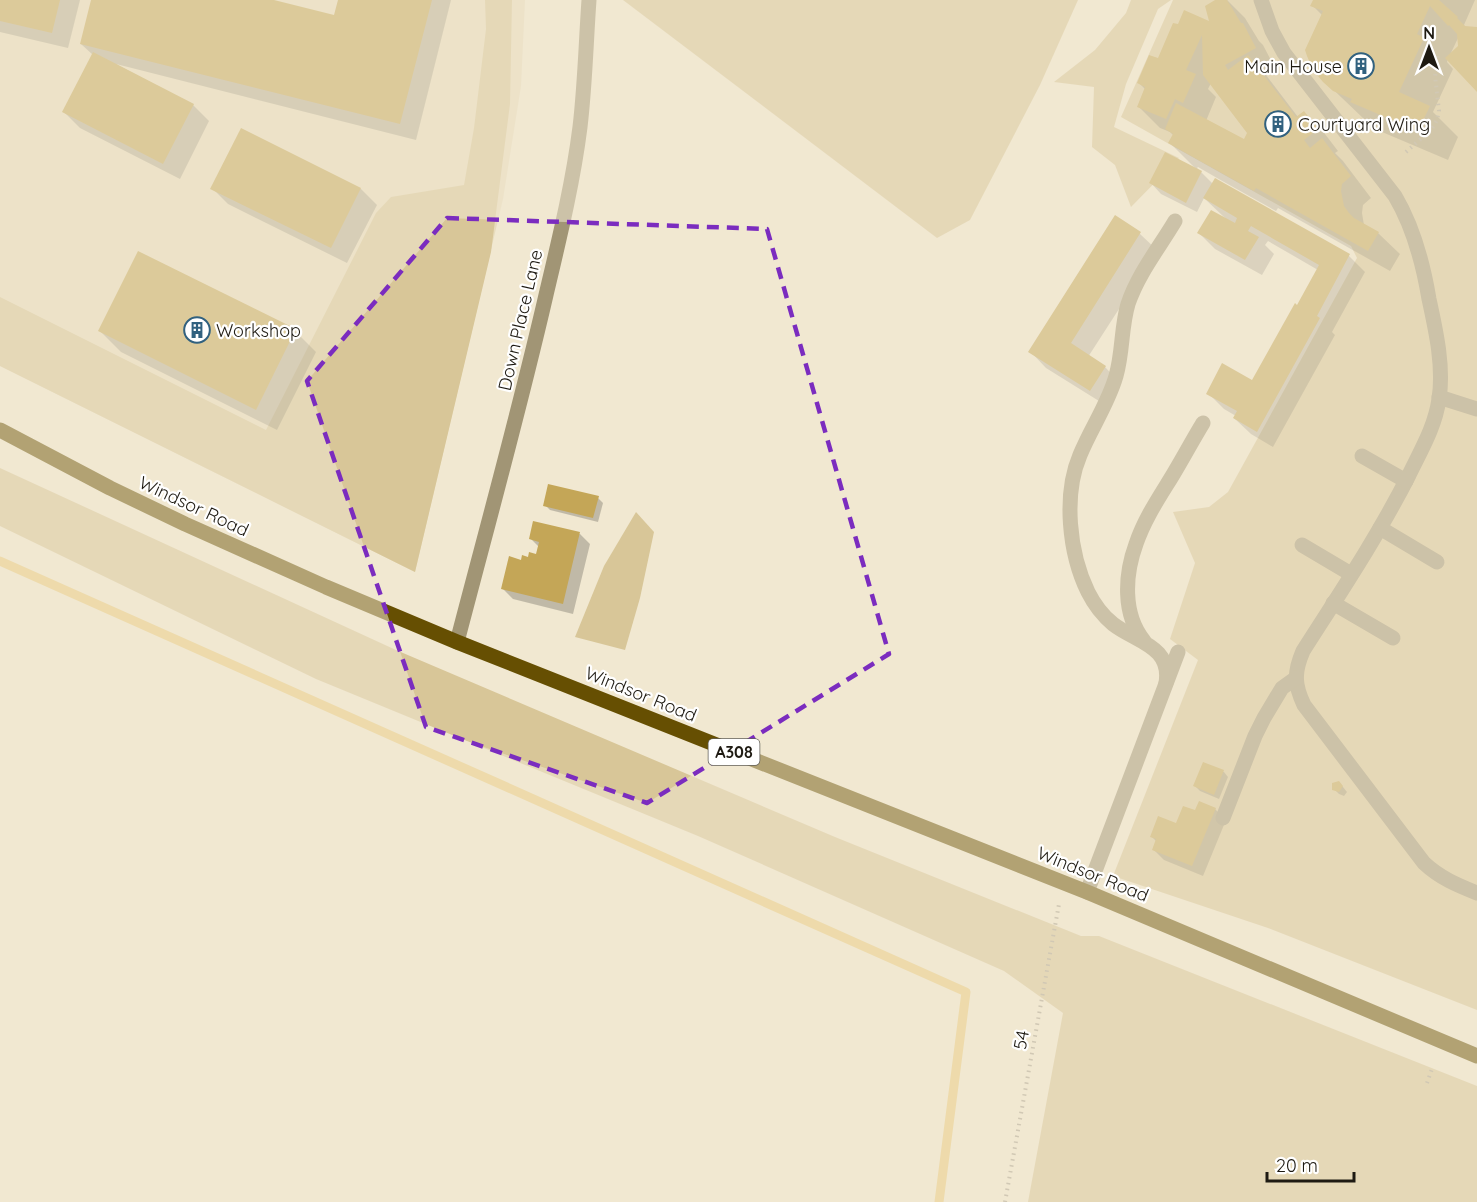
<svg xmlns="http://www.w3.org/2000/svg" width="1477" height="1202" font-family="Quicksand,sans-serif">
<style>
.built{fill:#e8dcbd}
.green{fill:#d8c698}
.shadow{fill:#0003;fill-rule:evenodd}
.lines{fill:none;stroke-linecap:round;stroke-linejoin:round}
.stream{stroke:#eacb7c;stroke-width:9}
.building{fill:#c4a657}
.path{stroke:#aaa290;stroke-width:4;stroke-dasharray:1.5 4.5;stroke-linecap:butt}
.lane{stroke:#a19575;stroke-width:15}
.street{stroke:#a19575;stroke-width:15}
.primary{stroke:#664f02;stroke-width:15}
.marked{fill:none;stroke:#7b2cbf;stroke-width:4.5;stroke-dasharray:12 8;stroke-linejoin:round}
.labels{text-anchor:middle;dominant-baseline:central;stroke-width:4.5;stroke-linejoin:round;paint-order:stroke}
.shield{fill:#fff;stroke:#625f59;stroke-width:1.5}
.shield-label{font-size:16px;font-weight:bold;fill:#1e1a12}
.poi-label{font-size:18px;fill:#1e1a12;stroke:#fff;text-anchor:start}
.street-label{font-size:18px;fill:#1e1a12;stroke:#fff}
</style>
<rect width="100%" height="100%" fill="#f1e8d1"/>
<polygon class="built" points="0,0 525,0 521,86 503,199 415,572 0,366"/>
<g class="green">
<polygon points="485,0 512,0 510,104 491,252 415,572 0,366 0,297 266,430 376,213 391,197 464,185 474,128 486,29"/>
<polygon points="623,0 1078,0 1040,85 970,220 937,238"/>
<polygon points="1131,0 1171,0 1158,9 1126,84 1114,127 1179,158 1131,207 1115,165 1092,147 1094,87 1054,82 1095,50 1126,13"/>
<polygon points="1173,0 1477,0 1477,1010 1268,928 1113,876 1198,660 1170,639 1195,563 1173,512 1209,507 1228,492 1357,258 1351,246 1121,117"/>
<polygon points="0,468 396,650 835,837 1081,936 1099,936 1477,1086 1477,1202 1028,1202 1063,1013 1004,971 698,836 316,679 0,526"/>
<polygon points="636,512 654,532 640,598 625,650 575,637 604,566"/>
</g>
<g class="shadow">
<polygon points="0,0 80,0 68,48 0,32"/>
<polygon points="92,0 267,0 335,17 340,0 451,0 416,140 116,64 193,105 209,121 180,179 80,128 64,112 93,55 81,44"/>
<path d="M1218 0H1227L1245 18 1259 41 1263 45 1276 70 1266 75 1298 117 1304 113 1325 134 1338 151 1335 153 1343 161 1371 198 1363 205 1362 213 1364 225 1378 233 1400 254 1390 271 1278 208 1276 211 1217 178 1216 181 1349 256 1365 272 1332 332 1335 335 1273 447 1251 434 1234 418 1236 416 1224 409 1208 393 1253 382 1298 307 1318 270 1268 241 1265 245 1274 254 1262 275 1215 249 1199 233 1225 218 1204 198 1197 212 1161 194 1151 183 1196 169 1170 143 1174 136 1170 132 1160 128 1139 107 1146 90 1139 83 1159 60 1211 24ZM1211 83 1249 132 1244 141 1206 121 1216 97 1208 89ZM1198 167 1217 178 1213 184 1197 168Z"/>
<path d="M1314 0H1475L1464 25 1466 28 1477 29V89L1448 59 1447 62 1453 69 1433 112 1458 137 1448 160 1382 132 1374 124 1365 120 1319 76 1322 15 1312 5ZM1459 36V47L1450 55Z"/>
<polygon points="212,188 361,189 377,205 347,263 228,204"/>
<polygon points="1115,217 1140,234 1157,250 1088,357 1105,367 1121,384 1107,406 1046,368 1030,351"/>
<polygon points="100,331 295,331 316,352 277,430 121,352"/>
<polygon points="598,498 603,503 598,522 550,510 545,505"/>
<polygon points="580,534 590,544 573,614 513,599 502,588 522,561 537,556 539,547 531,539"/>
<polygon points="1204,764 1224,772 1228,777 1219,799 1200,791 1195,786"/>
<polygon points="1339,782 1347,792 1344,796 1339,794 1334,789"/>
<polygon points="1215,809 1226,820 1203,876 1164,860 1153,849 1156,841 1152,837 1177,825 1196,812"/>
</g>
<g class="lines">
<polyline class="stream" points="0,561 966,992 939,1202"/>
</g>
<g class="building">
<polygon points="0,0 60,0 52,33 0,21"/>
<polygon points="91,0 274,0 334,15 338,0 432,0 400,124 80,44"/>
<polygon points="1215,0 1227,0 1241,23 1243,23 1256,48 1225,65 1228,70 1248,55 1296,117 1304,111 1318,129 1304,140 1310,148 1322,138 1351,176 1342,184 1341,191 1344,206 1349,213 1354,218 1379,232 1368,251 1256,188 1254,191 1168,143 1173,134 1165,129 1176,103 1244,139 1247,133 1203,75 1202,35 1186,70 1196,74 1183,103 1175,99 1166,119 1137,107 1145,87 1137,83 1149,55 1158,58 1173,23 1178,24 1184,10 1209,21 1205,6"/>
<polygon points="1313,0 1439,0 1458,17 1457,18 1465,26 1477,27 1477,92 1445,58 1458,46 1457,34 1449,25 1448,26 1430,6 1417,34 1424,38 1399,92 1430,106 1418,131 1350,102 1352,99 1333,91 1323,82 1313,70 1307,56 1305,50 1323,11 1310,6"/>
<polygon points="93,52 194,104 163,164 62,112"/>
<polygon points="241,128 361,188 331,248 210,189"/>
<polygon points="1165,152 1202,171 1186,203 1149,183"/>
<polygon points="1215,178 1350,254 1317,316 1320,318 1257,432 1233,418 1237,411 1206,394 1222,363 1252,380 1295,303 1297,305 1319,265 1251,226 1248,231 1259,237 1245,260 1197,233 1211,210 1235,223 1237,218 1203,198"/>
<polygon points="1115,215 1141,232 1071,343 1106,366 1090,391 1028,352"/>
<polygon points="138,251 296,329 256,410 98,331"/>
<polygon points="548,484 599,496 593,518 543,506"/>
<polygon points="533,521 580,532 563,604 501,589 509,556 521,560 522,555 528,557 529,552 536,554 539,542 529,539"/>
<polygon points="1203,762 1224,770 1214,795 1193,786"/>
<polygon points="1339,781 1343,786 1339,792 1332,790 1332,783"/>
<polygon points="1199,801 1216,808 1192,866 1152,850 1156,839 1150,837 1158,816 1176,823 1183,806 1195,810"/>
</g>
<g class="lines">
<g class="path">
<polyline points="1406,152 1431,130 1437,120 1439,111 1435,76 1438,53"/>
<polyline points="1427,1083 1432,1069"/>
<polyline points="1005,1202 1059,904"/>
</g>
<g class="lane">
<path d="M1261 0 1272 31 1284 53 1395 196C1414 228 1423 263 1429 299 1436 331 1444 367 1439 399 1435 427 1421 450 1409 475 1378 536 1340 593 1303 651 1294 672 1294 684 1304 705L1424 863C1440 878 1457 885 1477 893"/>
<polyline points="1439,397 1477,409"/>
<polyline points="1362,456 1406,481"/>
<polyline points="1380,528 1437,562"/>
<polyline points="1302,545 1351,574"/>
<polyline points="1333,603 1393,638"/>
<path d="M1144 641C1122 614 1125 574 1136 544 1144 520 1158 499 1171 478 1182 460 1192 441 1203 423"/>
<path d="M1166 683C1172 646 1136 642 1113 624 1102 615 1094 604 1088 592 1069 553 1063 495 1080 455 1091 428 1108 404 1116 376 1123 352 1121 327 1128 304 1138 274 1159 248 1175 221"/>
<polyline points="1223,818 1255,736 1264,718 1282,688 1296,678"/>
<polyline points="1087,892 1178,652"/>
</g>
<path class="street" d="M457 642C487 527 519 412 546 295 559 240 573 183 580 127 585 85 586 42 589 0"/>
<polyline class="primary" points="0,430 110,488 185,524 326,587 457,642 1087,892 1477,1056"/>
</g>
<path d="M0 0H1477V1202H0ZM447 218 767 229 889 654 647 803 426 727 307 381Z" fill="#f1e8d1" fill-opacity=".55" fill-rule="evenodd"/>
<path class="marked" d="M447 218 767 229 889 654 647 803 426 727 307 381Z"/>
<defs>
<g id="building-ring" transform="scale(1.35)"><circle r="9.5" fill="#fff" stroke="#31617f" stroke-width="1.5"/><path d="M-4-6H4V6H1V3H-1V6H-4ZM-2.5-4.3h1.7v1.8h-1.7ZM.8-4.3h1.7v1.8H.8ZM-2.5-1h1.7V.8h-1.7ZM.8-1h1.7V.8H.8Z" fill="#31617f"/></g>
</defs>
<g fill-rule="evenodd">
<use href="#building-ring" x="1361" y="66"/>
<use href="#building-ring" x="1278" y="124"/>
<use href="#building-ring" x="197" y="330"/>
</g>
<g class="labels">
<rect class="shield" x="708.5" y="739" width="51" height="26" rx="4.5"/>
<g class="shield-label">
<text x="734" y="752">A308</text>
</g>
<g class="poi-label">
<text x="1342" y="66" text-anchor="end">Main House</text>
<text x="1298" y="124">Courtyard Wing</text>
<text x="216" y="330">Workshop</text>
</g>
<g class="street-label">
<text transform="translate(520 320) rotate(-77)">Down Place Lane</text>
<text transform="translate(194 506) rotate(25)">Windsor Road</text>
<text transform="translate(641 694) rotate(22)">Windsor Road</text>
<text transform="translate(1093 874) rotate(22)">Windsor Road</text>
<text transform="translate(1021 1040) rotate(-80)">54</text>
</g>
</g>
<g transform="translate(1429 48)" stroke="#ffffff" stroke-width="4.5" paint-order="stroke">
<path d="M0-4.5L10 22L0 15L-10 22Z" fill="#1e1a12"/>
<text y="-9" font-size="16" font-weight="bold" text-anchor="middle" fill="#1e1a12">N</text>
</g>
<path d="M1267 1172v9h87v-9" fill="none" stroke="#1e1a12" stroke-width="3"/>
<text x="1276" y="1172" font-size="18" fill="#1e1a12" stroke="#ffffff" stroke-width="4.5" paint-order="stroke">20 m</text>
</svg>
